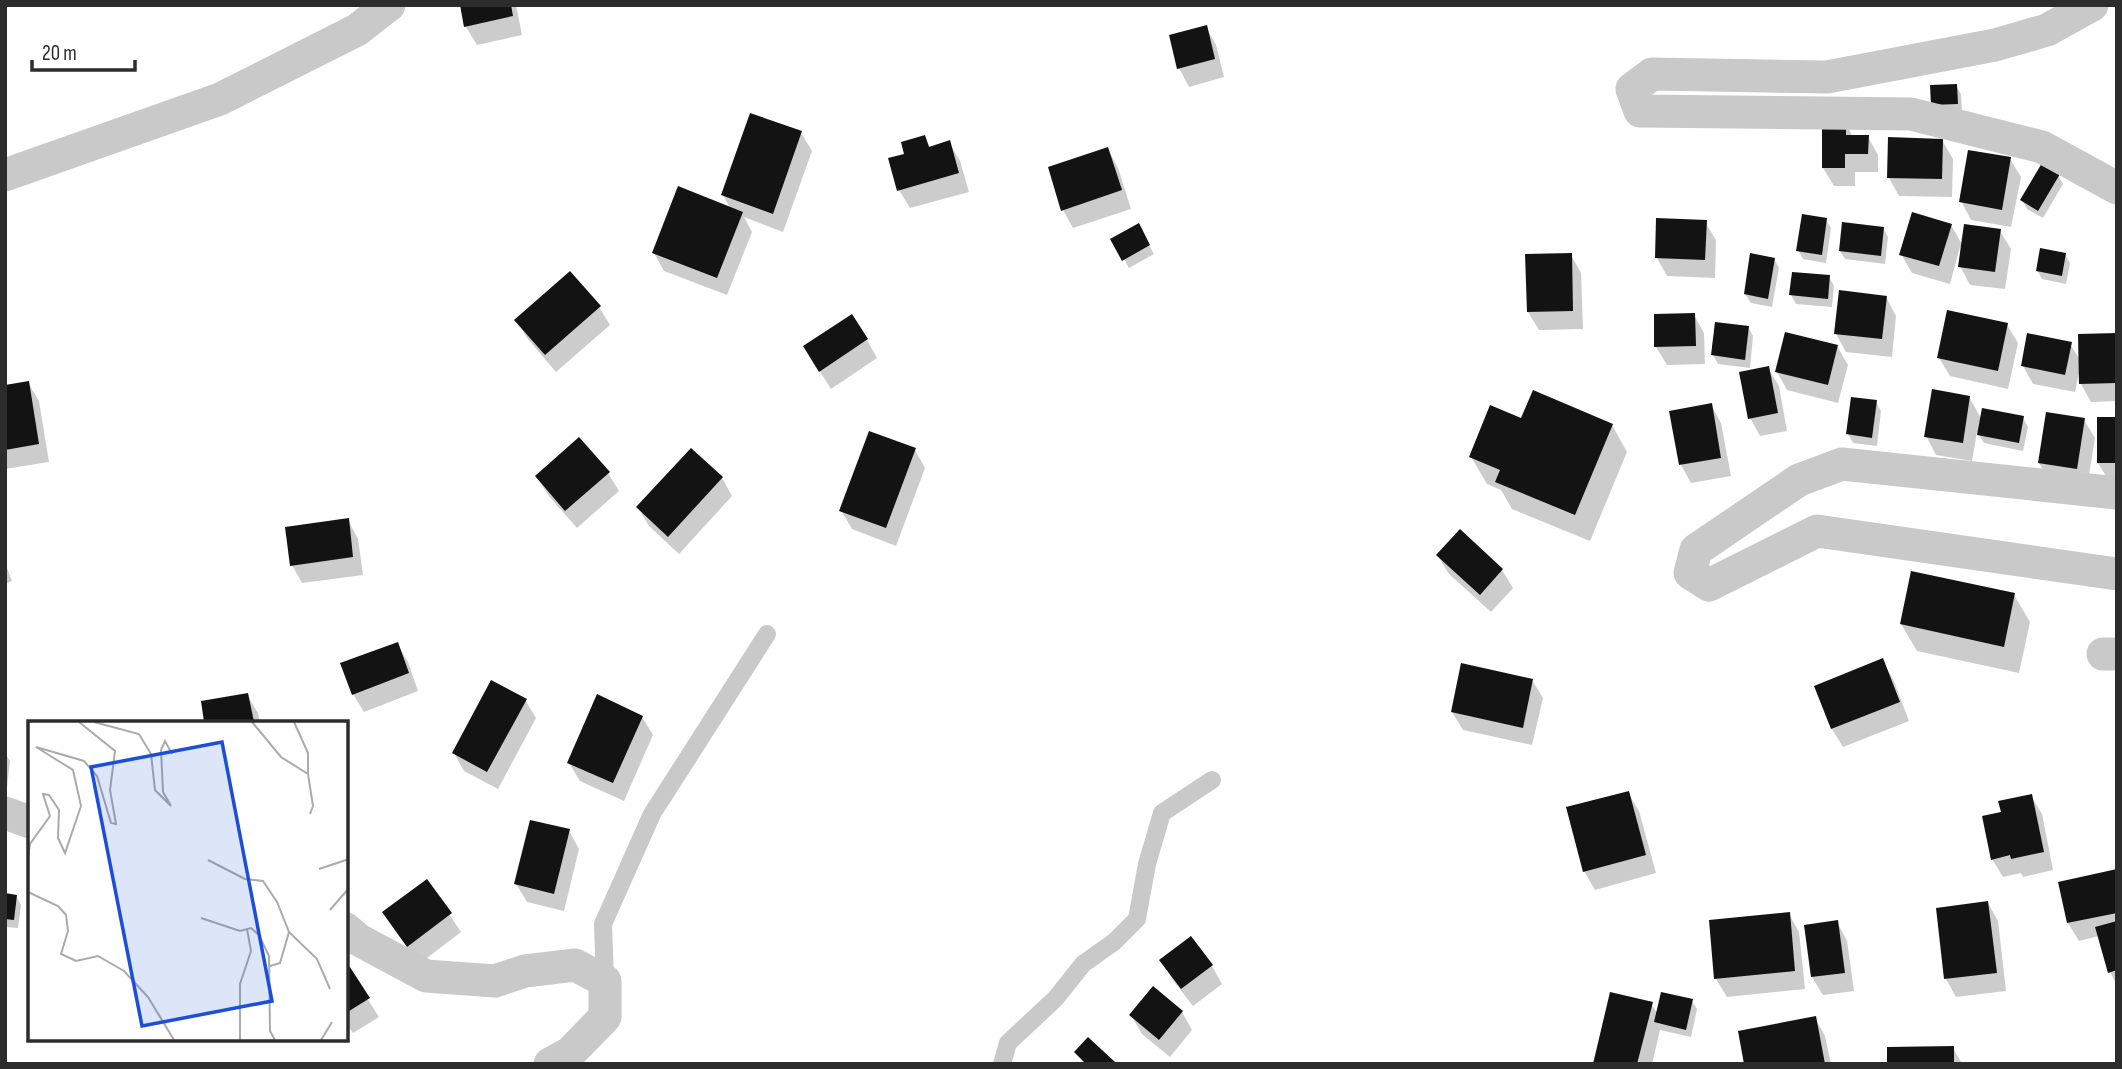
<svg xmlns="http://www.w3.org/2000/svg" width="2122" height="1069" font-family="'Sofia Sans Condensed',sans-serif">
<style>
.shadow{fill:#0003}
.building{fill:#131313}
.lines{fill:none;stroke-linecap:round;stroke-linejoin:round}
.service{stroke:#c9c9c9;stroke-width:18}
.minor{stroke:#c9c9c9;stroke-width:33}
.inset-road{fill:none;stroke:#ababab;stroke-width:2}
.view{fill:#1d4ed8;fill-opacity:0.15;stroke:#1d4ed8;stroke-width:3.5}
.inset-edge{fill:none;stroke:#2c2c2c;stroke-width:3.5}
</style>
<rect width="100%" height="100%" fill="#fff"/>
<g class="shadow">
<polygon points="462,5 516,5 522,35 477,45 466,27"/>
<polygon points="1206,27 1216,45 1224,77 1189,87 1179,68"/>
<polygon points="1956,86 1961,94 1962,112 1933,104"/>
<polygon points="1845,122 1853,137 1868,137 1878,155 1878,172 1855,172 1855,186 1834,186 1823,168"/>
<polygon points="801,133 812,151 783,232 744,217 752,232 727,295 664,271 654,253 731,210 723,195"/>
<polygon points="924,137 931,148 949,142 960,161 969,192 910,208 899,190 906,155"/>
<polygon points="1942,140 1953,159 1952,197 1899,196 1889,178"/>
<polygon points="1108,149 1118,168 1131,209 1073,228 1063,210"/>
<polygon points="2010,159 2021,177 2011,227 1971,220 1961,201"/>
<polygon points="2058,175 2063,184 2043,218 2027,209 2022,200"/>
<polygon points="1826,220 1831,228 1826,263 1803,259 1798,250"/>
<polygon points="1705,222 1716,240 1715,278 1667,276 1657,258"/>
<polygon points="1951,225 1963,246 2000,231 2011,249 2005,289 1970,285 1960,266 1962,247 1960,247 1950,284 1912,273 1901,254"/>
<polygon points="1138,226 1154,254 1129,268 1113,239"/>
<polygon points="1883,228 1888,237 1885,264 1845,259 1840,251"/>
<polygon points="2065,254 2070,263 2066,284 2042,279 2037,270"/>
<polygon points="1571,255 1581,273 1583,329 1539,330 1528,312"/>
<polygon points="1774,259 1779,268 1772,307 1751,303 1745,294"/>
<polygon points="1829,277 1834,286 1832,307 1796,304 1791,295"/>
<polygon points="1886,297 1896,316 1892,357 1846,352 1836,334"/>
<polygon points="599,307 610,325 556,372 527,338 517,320"/>
<polygon points="1694,315 1704,333 1705,364 1667,365 1656,347"/>
<polygon points="2007,325 2018,343 2008,389 1950,376 1939,358"/>
<polygon points="1748,327 1753,336 1750,368 1718,364 1713,355"/>
<polygon points="2117,334 2117,401 2091,402 2081,384 2079,373 2075,392 2033,384 2023,366 2070,344 2080,360"/>
<polygon points="867,340 877,358 831,389 816,365"/>
<polygon points="1837,346 1848,365 1838,403 1787,390 1777,372"/>
<polygon points="1768,368 1779,386 1787,431 1760,436 1750,418"/>
<polygon points="28,383 39,401 49,462 5,469 5,387"/>
<polygon points="1969,397 1982,420 2023,418 2028,427 2023,451 1984,443 1977,432 1972,461 1936,455 1926,436"/>
<polygon points="1876,402 1881,411 1877,446 1853,443 1848,434"/>
<polygon points="1711,405 1721,423 1731,476 1691,483 1681,465"/>
<polygon points="2117,419 2117,481 2109,481 2098,463"/>
<polygon points="2084,420 2095,438 2087,487 2050,481 2039,463"/>
<polygon points="1522,421 1612,425 1627,452 1590,541 1512,509 1501,490 1487,484 1471,457"/>
<polygon points="915,450 925,468 896,546 852,529 841,510"/>
<polygon points="608,473 619,491 577,528 548,495 537,477"/>
<polygon points="722,478 732,496 679,554 649,526 638,507"/>
<polygon points="348,520 358,539 363,575 302,583 292,565"/>
<polygon points="1460,531 1502,570 1513,588 1491,612 1449,574 1438,556"/>
<polygon points="5,563 12,581 5,584"/>
<polygon points="2014,595 2030,622 2019,673 1917,651 1901,624"/>
<polygon points="397,644 408,662 418,691 364,712 353,694"/>
<polygon points="1882,661 1893,679 1909,721 1843,747 1832,729 1816,687"/>
<polygon points="1532,680 1543,698 1532,745 1463,730 1452,712"/>
<polygon points="247,695 258,713 260,722 206,722 203,703"/>
<polygon points="525,700 536,718 498,789 464,771 454,753"/>
<polygon points="642,717 653,735 624,801 580,781 569,763"/>
<polygon points="5,753 10,761 6,796 5,796"/>
<polygon points="1628,793 1639,811 1656,873 1595,890 1584,871"/>
<polygon points="2031,796 2042,814 2053,870 2023,877 2021,873 2003,877 1992,859 2003,813"/>
<polygon points="569,831 579,849 564,911 527,902 516,884"/>
<polygon points="2117,871 2117,985 2110,972 2099,936 2079,941 2068,923"/>
<polygon points="427,881 461,932 419,964 384,913"/>
<polygon points="5,895 16,896 21,905 18,928 5,927"/>
<polygon points="1988,903 1998,921 2006,991 1956,997 1946,979 1937,909"/>
<polygon points="1789,914 1799,932 1805,989 1727,997 1716,979 1710,922"/>
<polygon points="1837,922 1847,941 1854,991 1823,995 1812,977"/>
<polygon points="1162,961 1212,966 1222,984 1193,1006 1172,979"/>
<polygon points="346,965 379,1017 353,1033 346,1023"/>
<polygon points="1692,1001 1697,1009 1691,1037 1660,1030 1652,1064 1594,1064 1651,1004 1658,1014"/>
<polygon points="1182,1012 1192,1030 1170,1057 1142,1034 1131,1015"/>
<polygon points="1815,1018 1825,1036 1831,1064 1746,1064"/>
<polygon points="1953,1048 1962,1064 1889,1064"/>
</g>
<g class="building">
<polygon points="460,5 511,5 513,16 464,27"/>
<polygon points="1207,25 1215,59 1177,69 1169,35"/>
<polygon points="1957,84 1958,104 1931,105 1930,85"/>
<polygon points="750,113 802,131 773,214 721,195"/>
<polygon points="1822,121 1846,121 1846,135 1869,135 1868,154 1845,154 1845,168 1822,168"/>
<polygon points="925,135 929,147 950,140 959,173 897,191 888,158 904,154 901,142"/>
<polygon points="1888,137 1943,139 1942,179 1887,178"/>
<polygon points="1108,147 1122,190 1061,211 1048,167"/>
<polygon points="1968,150 2011,157 2002,210 1959,202"/>
<polygon points="2042,163 2060,174 2038,211 2020,200"/>
<polygon points="678,186 743,212 717,278 652,253"/>
<polygon points="1912,212 1952,224 1939,266 1899,255"/>
<polygon points="1802,214 1827,218 1822,255 1796,251"/>
<polygon points="1656,218 1707,220 1705,260 1655,258"/>
<polygon points="1842,222 1884,227 1881,256 1839,251"/>
<polygon points="1139,223 1150,245 1122,261 1110,239"/>
<polygon points="1964,224 2001,229 1995,272 1958,267"/>
<polygon points="2040,248 2066,253 2062,276 2036,271"/>
<polygon points="1572,253 1573,311 1527,312 1525,254"/>
<polygon points="1750,253 1775,258 1768,299 1744,294"/>
<polygon points="570,271 601,306 545,355 514,320"/>
<polygon points="1792,272 1830,275 1828,299 1789,295"/>
<polygon points="1839,290 1887,296 1882,339 1834,334"/>
<polygon points="1947,310 2008,323 1998,371 1937,358"/>
<polygon points="1695,313 1696,346 1654,347 1654,314"/>
<polygon points="852,314 868,339 819,372 803,346"/>
<polygon points="1715,322 1749,326 1745,360 1711,355"/>
<polygon points="1785,332 1838,345 1828,385 1775,372"/>
<polygon points="2027,333 2072,342 2065,375 2021,366"/>
<polygon points="2117,333 2117,383 2079,384 2078,334"/>
<polygon points="1769,366 1778,413 1748,419 1739,372"/>
<polygon points="29,381 39,444 5,450 5,385"/>
<polygon points="1932,389 1970,396 1963,443 1924,437"/>
<polygon points="1533,390 1613,424 1575,515 1495,482 1500,470 1469,457 1490,405 1521,418"/>
<polygon points="1851,397 1877,400 1872,438 1846,434"/>
<polygon points="1712,403 1721,458 1679,465 1669,411"/>
<polygon points="1982,408 2024,416 2019,443 1977,435"/>
<polygon points="2046,412 2085,418 2077,469 2038,463"/>
<rect x="2097" y="417" width="20" height="46"/>
<polygon points="869,431 916,448 886,528 839,511"/>
<polygon points="579,437 610,472 565,511 535,476"/>
<polygon points="691,448 723,477 668,537 636,507"/>
<polygon points="349,518 353,557 290,566 285,527"/>
<polygon points="1460,529 1503,569 1480,595 1436,555"/>
<polygon points="1911,571 2015,593 2004,647 1900,624"/>
<polygon points="398,642 409,673 352,695 340,663"/>
<polygon points="1883,658 1900,702 1831,729 1814,686"/>
<polygon points="1461,663 1533,679 1523,728 1451,712"/>
<polygon points="491,680 527,699 487,772 452,753"/>
<polygon points="248,693 254,722 204,722 201,701"/>
<polygon points="597,694 643,716 613,783 567,763"/>
<polygon points="1629,791 1646,855 1583,872 1566,807"/>
<polygon points="2032,794 2044,852 2011,859 2010,855 1991,860 1982,816 2001,812 1998,801"/>
<polygon points="530,820 570,829 554,894 514,884"/>
<polygon points="2117,869 2117,913 2067,923 2058,882"/>
<polygon points="427,879 452,913 407,947 382,912"/>
<polygon points="5,893 17,895 14,920 5,919"/>
<polygon points="1988,901 1997,973 1944,979 1936,908"/>
<polygon points="1790,912 1795,971 1714,979 1709,920"/>
<polygon points="1838,920 1845,973 1811,977 1804,925"/>
<polygon points="2117,921 2117,970 2108,973 2095,927"/>
<polygon points="1191,936 1213,965 1181,989 1159,960"/>
<polygon points="346,961 370,998 346,1013"/>
<polygon points="1153,986 1183,1011 1159,1040 1129,1015"/>
<polygon points="1610,992 1653,1002 1637,1064 1593,1064"/>
<polygon points="1661,992 1693,999 1686,1030 1654,1022"/>
<polygon points="1816,1016 1825,1064 1744,1064 1738,1031"/>
<polygon points="1088,1037 1115,1062 1113,1064 1086,1064 1074,1052"/>
<polygon points="1954,1046 1954,1064 1887,1064 1887,1047"/>
</g>
<g class="lines">
<g class="service">
<polyline points="605,981 603,924 652,814 767,634"/>
<polyline points="1002,1064 1008,1043 1056,998 1083,964 1114,942 1137,919 1147,864 1162,813 1212,780"/>
</g>
<g class="minor">
<polyline points="2092,5 2047,30 1995,45 1827,77 1652,74 1632,89 1640,111 1911,114 2042,147 2117,188"/>
<polyline points="5,175 220,99 357,30 389,5"/>
<polyline points="2117,493 1842,464 1799,480 1696,550 1690,573 1709,585 1817,531 2117,574"/>
<polyline points="2103,654 2117,654"/>
<polyline points="5,813 30,822"/>
<polyline points="346,929 359,940 426,976 495,981 525,971 575,965 605,981 605,1017 570,1053 550,1064"/>
</g>
</g>
<g transform="translate(28 721)">
<rect width="320" height="320" fill="#fff"/>
<path class="inset-road" d="M66 1 111 13 123 33 127 69 143 85 135 71 133 29 137 20 144 33M224 1 253 36 280 53V32L266 1M280 53 285 85 282 93M0 136 2 123 22 95 15 73 21 74 31 89 30 117 37 132 53 85 45 49 8 26 56 40 69 55 83 102 88 103 82 69 87 30 51 1M180 139 217 158 235 160 249 181 261 211 252 242 242 245M291 148 321 138M0 171 30 185 38 194 40 210 33 233 48 240 70 235 96 250 120 276 146 319M302 189 321 167M173 197 212 210 223 207 231 214 241 235 242 310 247 319M261 211 289 238 302 268M212 319V263L223 230 219 208M293 319 304 301"/>
<path class="view" d="M194 21 244 280 114 305 63 46Z"/>
<rect width="320" height="320" class="inset-edge"/>
</g>
<rect width="2122" height="1069" fill="none" stroke="#2c2c2c" stroke-width="14"/>
<path d="M32 60v10h103v-10" fill="none" stroke="#2c2c2c" stroke-width="3.5"/>
<text x="42" y="60" font-size="21" fill="#2c2c2c" stroke="#ffffff" stroke-width="5" paint-order="stroke">20 m</text>
</svg>
